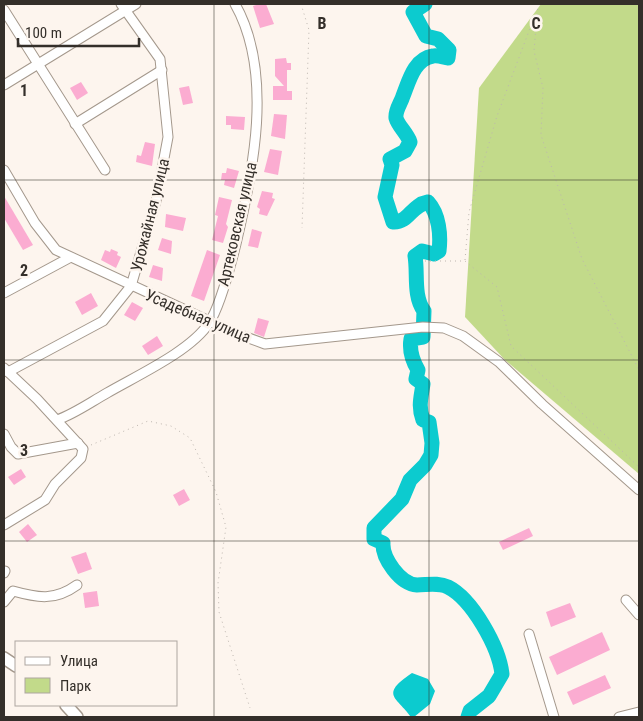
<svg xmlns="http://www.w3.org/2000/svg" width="643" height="721" font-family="'Roboto Condensed',sans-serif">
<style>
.green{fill:#c2da8a}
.water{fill:#0ccbcf}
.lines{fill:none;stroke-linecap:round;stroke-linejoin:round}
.river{stroke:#0ccbcf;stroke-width:15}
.building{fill:#fbacd1}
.minor-casing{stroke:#a4988c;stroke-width:11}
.major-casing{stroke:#a4988c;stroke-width:14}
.path{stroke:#bdb6af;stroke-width:1;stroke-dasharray:1 4;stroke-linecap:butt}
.minor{stroke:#fff;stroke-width:9}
.major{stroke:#fff;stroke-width:11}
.grid{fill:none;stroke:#342f2a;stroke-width:1;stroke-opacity:0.55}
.labels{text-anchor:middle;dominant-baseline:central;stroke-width:5;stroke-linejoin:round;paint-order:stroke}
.street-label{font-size:16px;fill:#342f2a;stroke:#fdf5ee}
.grid-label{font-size:16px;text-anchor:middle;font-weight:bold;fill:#342f2a;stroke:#fdf5ee;stroke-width:5;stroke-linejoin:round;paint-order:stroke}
</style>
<rect width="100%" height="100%" fill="#fdf5ee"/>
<polygon class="green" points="541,4 639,4 639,474 505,360 465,317 479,88"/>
<path class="water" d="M412 673 428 679 435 691 430 704 414 717H411C397 697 379 695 412 673Z"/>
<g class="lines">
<path class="river" d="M425 4 413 12 426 36 438 39 449 50 448 58C443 57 437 55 433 56 414 59 409 81 403 96 401 103 395 110 396 118 398 126 407 133 410 142L405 151 390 159 392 165 385 197 393 222C409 223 411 205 428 202 439 214 441 235 439 251L434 254 422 251 415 256C418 273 413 296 424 311L423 337 411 339C409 351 412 360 418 370L416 379 423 384C421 398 418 406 423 420L429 422 432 443 431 455 425 465 410 480 402 499 374 528V539L383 543C382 558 400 584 417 585 427 585 438 582 448 587 472 599 499 647 502 674L489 696 470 711 468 717"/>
</g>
<g class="building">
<polygon points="259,4 266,4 274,24 260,28 253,6"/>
<polygon points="286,58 287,63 291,63 291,70 287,70 287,91 292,91 292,100 273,100 273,86 284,86 275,76 275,59"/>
<polygon points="81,82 88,93 77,100 70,88"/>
<polygon points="189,86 193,103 183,105 179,88"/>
<polygon points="274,114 287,115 285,139 271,136"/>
<polygon points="226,116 245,117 244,130 231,129 231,125 226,125"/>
<polygon points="145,142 155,144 152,166 136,162 137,155 141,156"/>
<polygon points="270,149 282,151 278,175 264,172"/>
<polygon points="227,168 239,171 234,188 224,185 225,180 221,180 222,173 226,173"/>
<polygon points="262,191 273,193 272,198 275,199 267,216 259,214 260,209 257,207"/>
<polygon points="4,196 33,245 23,250 4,218"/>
<polygon points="219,197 232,200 226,224 228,227 223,243 212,240 218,216 215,215"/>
<polygon points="166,214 186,218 183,231 165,227"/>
<polygon points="252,229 262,232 258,248 248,246"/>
<polygon points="162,238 172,241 171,254 158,250"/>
<polygon points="111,249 118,252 117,255 121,257 116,268 101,260 105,250 110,252"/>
<polygon points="207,250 220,255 204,301 191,296"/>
<polygon points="153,265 163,268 162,281 149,277"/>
<polygon points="91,293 98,306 82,315 75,302"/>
<polygon points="132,302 143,308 135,321 124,315"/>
<polygon points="258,318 269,321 264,337 254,333"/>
<polygon points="157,336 163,346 148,355 142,346"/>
<polygon points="21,469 26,477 14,485 8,477"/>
<polygon points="184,489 190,500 179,506 173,495"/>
<polygon points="28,524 37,535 27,542 19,532"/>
<polygon points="529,528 533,536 503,550 499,542"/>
<polygon points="86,552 92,569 78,574 71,557"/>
<polygon points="97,591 99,606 85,608 83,593"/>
<polygon points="570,603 576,617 551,627 546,612"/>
<polygon points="602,632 610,650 557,675 549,657"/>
<polygon points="605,675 611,688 573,705 567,692"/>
</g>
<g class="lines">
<g class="minor-casing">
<g id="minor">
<polyline points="4,10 105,170"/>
<polyline points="4,85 136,4"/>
<polyline points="75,124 162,70"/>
<polyline points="4,170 35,223 56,250 235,333 265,344 423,327 444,328 463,336 499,362 542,404 639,490"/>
<polyline points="4,293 69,258"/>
<polyline points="8,372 103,321 131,286 156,201 168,137 160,59 121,4"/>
<path d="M57 420C74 414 91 402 107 393 136 376 191 351 209 323 220 307 231 264 236 244 253 172 274 73 235 4"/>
<polyline points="4,434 11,447 18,454 78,443"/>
<polyline points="4,525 45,500 55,484 81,458 83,449 37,399 4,368"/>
<polyline points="4,573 5,571"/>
<polyline points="626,600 639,615"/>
<path d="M4 602 13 591C38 598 55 601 77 585"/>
<polyline points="529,634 554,717"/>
<polyline points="619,717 639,712"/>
</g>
</g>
<g class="major-casing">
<g id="major">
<polyline points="4,658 16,666"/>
<polyline points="66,705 77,717"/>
</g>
</g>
<g class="path">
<polyline points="301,4 309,30 302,228"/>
<polyline points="538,4 534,51 543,88 541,135 582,259 639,370"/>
<polyline points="465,260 469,212 497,116 535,15"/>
<polyline points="425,261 465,261 497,287 511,346 639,467"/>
<polyline points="91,445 148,421 171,426 190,438 216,492 226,527 218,583 219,612 250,708"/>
</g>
<use href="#minor" class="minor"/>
<use href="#major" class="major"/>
</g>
<path class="grid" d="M214 4V717M429 4V717M4 180H639M4 360H639M4 541H639"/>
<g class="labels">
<g class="street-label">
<text transform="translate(150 215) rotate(-76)">Урожайная улица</text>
<text transform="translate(237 224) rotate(-77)">Артековская улица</text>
<text transform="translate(198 316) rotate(23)">Усадебная улица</text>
</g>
</g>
<g class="grid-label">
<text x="322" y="29">B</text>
<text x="536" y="29">C</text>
<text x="24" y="96">1</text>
<text x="24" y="276">2</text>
<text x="24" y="456">3</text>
</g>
<rect width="643" height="721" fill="none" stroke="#342f2a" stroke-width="10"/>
<rect x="15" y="641" width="162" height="65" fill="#fdf5ee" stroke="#ada6a0"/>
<rect x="25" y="657" width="25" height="8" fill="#ffffff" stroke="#ada6a0"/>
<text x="60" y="666" font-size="15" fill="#342f2a">Улица</text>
<rect x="25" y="678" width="25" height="15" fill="#c2da8a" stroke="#ada6a0"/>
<text x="60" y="691" font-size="15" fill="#342f2a">Парк</text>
<path d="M18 38v8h121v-8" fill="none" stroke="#342f2a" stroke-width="2.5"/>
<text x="25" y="38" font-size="15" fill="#342f2a" stroke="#fdf5ee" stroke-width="4" paint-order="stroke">100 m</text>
</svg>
